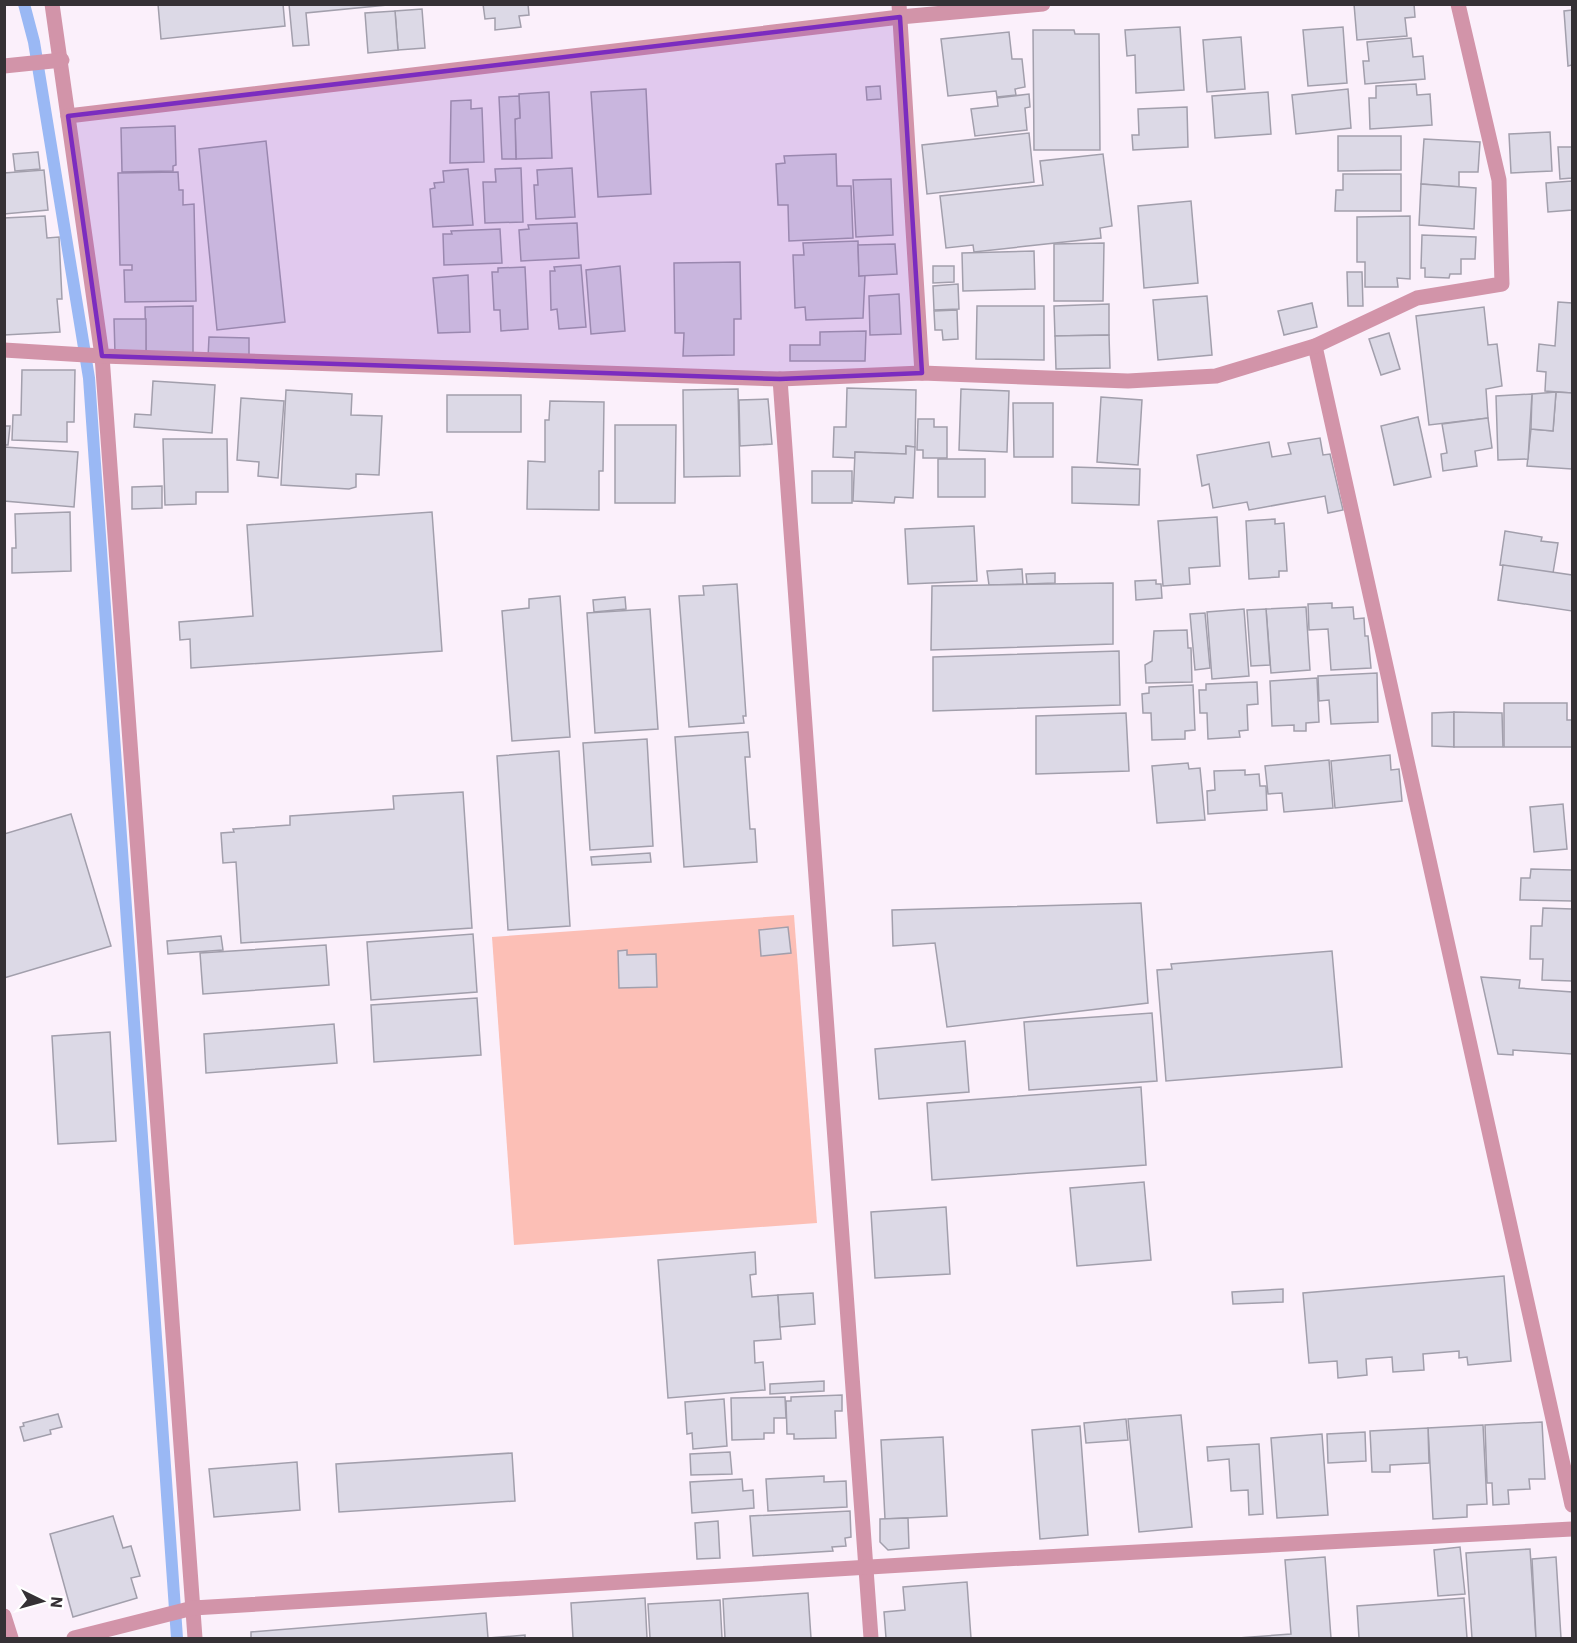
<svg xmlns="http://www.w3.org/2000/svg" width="1577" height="1643" font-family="'IBM Plex Sans',sans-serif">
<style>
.green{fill:#fcbfb6}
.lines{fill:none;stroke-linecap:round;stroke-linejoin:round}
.stream{stroke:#9ab8f4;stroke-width:12}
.building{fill:#dcd9e6;stroke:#a29fac;stroke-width:1.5}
.street{stroke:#d294a9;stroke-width:15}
.marked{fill:#7b2cbf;fill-opacity:0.2;stroke:#7b2cbf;stroke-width:4.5;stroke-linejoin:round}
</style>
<rect width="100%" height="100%" fill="#fbf0fb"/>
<polygon class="green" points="794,915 817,1223 514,1245 492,937"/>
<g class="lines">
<polyline class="stream" points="24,4 34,42 89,378 177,1638"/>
</g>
<g class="building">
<polygon points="158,4 283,4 285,26 161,39"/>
<polygon points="289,4 387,4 387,5 306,13 309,45 293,46"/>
<polygon points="483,4 528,4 529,15 519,16 521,27 495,30 495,18 485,19"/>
<polygon points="1354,4 1414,4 1415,17 1405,18 1407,36 1357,40"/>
<polygon points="422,9 425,48 398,50 395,11"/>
<polygon points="1572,10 1572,65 1568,66 1564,11"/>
<polygon points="395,11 398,50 368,53 365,13"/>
<polygon points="1180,27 1184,90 1136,93 1135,55 1127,56 1125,30"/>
<polygon points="1343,27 1347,83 1308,86 1303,30"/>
<polygon points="1033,30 1074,30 1075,34 1099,34 1100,150 1034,150"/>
<polygon points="1009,32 1012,59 1022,59 1025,87 1015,89 1016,95 997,97 996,91 948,96 941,39"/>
<polygon points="1241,37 1245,89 1207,92 1203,40"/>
<polygon points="1411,38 1413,57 1423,56 1425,79 1365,84 1363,61 1369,61 1367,42"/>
<polygon points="1416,84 1417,95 1430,94 1432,125 1370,129 1369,98 1376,98 1376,86"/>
<polygon points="880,86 881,99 867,100 866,87"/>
<polygon points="646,89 651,194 598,197 591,92"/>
<polygon points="1348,89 1351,128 1296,134 1292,95"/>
<polygon points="549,92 552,158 516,159 515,119 520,118 519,94"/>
<polygon points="1268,92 1271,134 1215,138 1212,96"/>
<polygon points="1029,94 1030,107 1025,108 1027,130 975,136 971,109 998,106 997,98"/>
<polygon points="519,96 520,118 515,119 516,159 502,159 499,97"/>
<polygon points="471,100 471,109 482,108 484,162 450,163 451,101"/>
<polygon points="1187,107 1188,147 1133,150 1132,135 1139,135 1138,109"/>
<polygon points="175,126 176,165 173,166 173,171 122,172 121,128"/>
<polygon points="1550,132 1552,171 1511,173 1509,134"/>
<polygon points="1029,133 1034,182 927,194 922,145"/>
<polygon points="1338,136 1401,136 1401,170 1338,171"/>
<polygon points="1424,139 1480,142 1478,172 1459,172 1459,187 1421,184"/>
<polygon points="266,141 285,322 217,330 199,149"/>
<polygon points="1558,147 1572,147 1572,178 1560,179"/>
<polygon points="38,152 40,169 15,171 13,154"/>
<polygon points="836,154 837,186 851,186 853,238 789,241 788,205 778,205 776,164 785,163 784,156"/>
<polygon points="1103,154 1112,226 1100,228 1101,238 974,252 973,245 946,248 940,196 1043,185 1040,161"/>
<polygon points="521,168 523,222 485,223 483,182 496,182 495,169"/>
<polygon points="572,168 575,217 536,219 534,185 538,185 537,170"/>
<polygon points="468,169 473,225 433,227 430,189 435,188 434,183 444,182 443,171"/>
<polygon points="44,170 48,210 4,214 4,173"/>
<polygon points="178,172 179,190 183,190 183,205 194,204 196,301 125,302 124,270 132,270 132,265 120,265 118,173"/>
<polygon points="1343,174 1401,174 1401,211 1335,211 1336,190 1343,190"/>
<polygon points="891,179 893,235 856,237 853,180"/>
<polygon points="1572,181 1572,210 1548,212 1546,183"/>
<polygon points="1421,184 1476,188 1474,229 1419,225"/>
<polygon points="1191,201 1198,283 1144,288 1138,206"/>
<polygon points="45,216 47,238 59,237 62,299 57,299 60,332 4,335 4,218"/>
<polygon points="1410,216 1410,279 1397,278 1398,287 1365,287 1365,262 1357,262 1357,217"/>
<polygon points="577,223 579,258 521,261 519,230 529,229 528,225"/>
<polygon points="500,229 502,263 444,265 443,234 452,234 451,231"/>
<polygon points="1422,235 1476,237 1475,259 1461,259 1461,274 1450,274 1449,278 1425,277 1425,268 1421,268"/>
<polygon points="858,241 859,276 865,275 863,318 806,320 805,307 795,308 793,255 804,255 803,243"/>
<polygon points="1104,243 1103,301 1054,301 1054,244"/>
<polygon points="895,244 897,274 859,276 858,245"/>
<polygon points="1034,251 1035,289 963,291 962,253"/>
<polygon points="740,262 741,319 734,319 734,355 683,356 684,333 675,333 674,263"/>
<polygon points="581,265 586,327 559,329 557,309 551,310 550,271 555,271 554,267"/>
<polygon points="620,266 625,331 591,334 586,270"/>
<polygon points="933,266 954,266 954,282 933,283"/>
<polygon points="525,267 528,329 501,331 500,310 494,310 492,272 498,272 498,268"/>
<polygon points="1347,272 1362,272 1363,306 1348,306"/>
<polygon points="468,275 470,332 438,333 433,278"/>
<polygon points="958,284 959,309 934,310 933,286"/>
<polygon points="899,294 901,334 870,335 869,296"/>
<polygon points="1207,296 1212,355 1158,360 1153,300"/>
<polygon points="1558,302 1572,303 1572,393 1545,391 1546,372 1537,371 1539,344 1555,346"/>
<polygon points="1312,303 1317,327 1284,335 1278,311"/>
<polygon points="1109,304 1109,335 1055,336 1054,306"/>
<polygon points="193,306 193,353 146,353 145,307"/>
<polygon points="977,306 1044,306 1044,360 976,359"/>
<polygon points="1484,307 1488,345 1497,344 1502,386 1486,389 1488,418 1429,425 1416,316"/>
<polygon points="957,310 958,339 943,340 942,330 935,330 934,311"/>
<polygon points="114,319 146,319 146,353 115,354"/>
<polygon points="866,331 865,361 790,361 790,345 820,345 820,332"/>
<polygon points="1389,333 1400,369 1381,375 1369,339"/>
<polygon points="1109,335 1110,368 1056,369 1055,336"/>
<polygon points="209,337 249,338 249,359 208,358"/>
<polygon points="22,370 75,370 74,422 67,422 67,442 12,440 13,415 21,415"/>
<polygon points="153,381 215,385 212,433 134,427 135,414 151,415"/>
<polygon points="847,388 916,390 915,447 906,446 906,454 855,452 855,458 833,457 834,427 846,427"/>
<polygon points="738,389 740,476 684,477 683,390"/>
<polygon points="961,389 1009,391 1007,452 959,450"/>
<polygon points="286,390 352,394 351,415 382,416 379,475 356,474 356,487 349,489 281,485"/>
<polygon points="1556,392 1572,393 1572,469 1527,466 1531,429 1553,431"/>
<polygon points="1556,392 1553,431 1531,429 1532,394"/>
<polygon points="1532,394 1528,459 1498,460 1496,396"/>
<rect x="447" y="395" width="74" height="37"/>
<polygon points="1101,397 1142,400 1138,465 1097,462"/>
<polygon points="241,398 284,401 278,478 258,476 259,462 237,460"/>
<polygon points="768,399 772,444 740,446 739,400"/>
<polygon points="550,401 604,402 603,471 599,471 599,510 527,509 528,461 545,462 545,420 549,420"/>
<polygon points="1013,403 1053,403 1053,457 1014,457"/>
<polygon points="1418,417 1431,477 1394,485 1381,426"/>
<polygon points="1488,418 1492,448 1475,451 1477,466 1443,471 1441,454 1447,453 1442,424"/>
<polygon points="918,419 934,419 934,427 947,427 947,458 923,458 923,450 917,450"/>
<polygon points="615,425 676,425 675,503 615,503"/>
<polygon points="4,426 10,426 8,445 4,445"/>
<polygon points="1320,438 1323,455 1330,454 1343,510 1328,513 1325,496 1249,510 1247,502 1213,508 1209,484 1202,486 1197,455 1269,442 1272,457 1291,454 1288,443"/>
<polygon points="163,439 227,439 228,492 196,492 196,504 165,505"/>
<polygon points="906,446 915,447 913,498 895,497 894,503 853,501 855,452 906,454"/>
<polygon points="4,447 78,452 74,507 4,501"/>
<rect x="938" y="459" width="47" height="38"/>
<polygon points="1072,467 1140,469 1139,505 1072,503"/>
<rect x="812" y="471" width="40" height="32"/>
<polygon points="162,486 162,508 132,509 132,487"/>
<polygon points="70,512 71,571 12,573 12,548 16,548 15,514"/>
<polygon points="432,512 442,651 191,668 190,639 180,640 179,622 253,616 247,525"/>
<polygon points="1217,517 1220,566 1189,568 1190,584 1163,586 1158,521"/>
<polygon points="1275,519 1275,524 1284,523 1287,571 1279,571 1279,577 1249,579 1246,521"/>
<polygon points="974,526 977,581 908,584 905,529"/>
<polygon points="1505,531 1542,537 1541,541 1558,543 1553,573 1500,565"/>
<polygon points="1503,565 1572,575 1572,611 1498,600"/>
<polygon points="1022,569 1023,584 989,585 987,571"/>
<polygon points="1055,573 1055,583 1027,584 1026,574"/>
<polygon points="1156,580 1156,584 1161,584 1162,598 1136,600 1135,581"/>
<polygon points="1113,583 1113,644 931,650 932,586"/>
<polygon points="737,584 746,716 743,716 744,723 689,727 679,596 704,595 703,586"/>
<polygon points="560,596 570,737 512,741 502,611 529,608 529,599"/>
<polygon points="625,597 626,609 594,612 593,600"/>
<polygon points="1332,603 1332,608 1353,607 1354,619 1364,618 1365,636 1368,636 1371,668 1331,670 1328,629 1309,630 1308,604"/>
<polygon points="1306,607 1310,670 1271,673 1266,609"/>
<polygon points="650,609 658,729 595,733 587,613"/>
<polygon points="1244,609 1249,676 1212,679 1207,612"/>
<polygon points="1266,609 1270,665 1251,666 1247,610"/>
<polygon points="1205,613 1210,668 1195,670 1190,614"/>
<polygon points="1187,630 1188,648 1191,648 1192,682 1146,683 1145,665 1152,661 1154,631"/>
<polygon points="1119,651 1120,705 933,711 933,657"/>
<polygon points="1377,673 1378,722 1331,724 1329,700 1319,701 1318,676"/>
<polygon points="1317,678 1319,722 1306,723 1306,731 1294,731 1294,725 1272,726 1270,681"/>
<polygon points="1257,682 1258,704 1247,705 1248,730 1239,731 1240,737 1208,739 1207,713 1200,713 1199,690 1206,690 1206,684"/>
<polygon points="1193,685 1195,730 1185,731 1185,739 1152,740 1151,713 1143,713 1142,694 1149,693 1149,687"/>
<polygon points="1504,703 1567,703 1567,720 1572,720 1572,747 1504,747"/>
<polygon points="1454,712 1454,747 1432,746 1432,713"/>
<polygon points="1454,712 1502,713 1503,747 1454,747"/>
<polygon points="1126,713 1129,771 1036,774 1036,716"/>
<polygon points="748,732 750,757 745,757 750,829 755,829 757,862 684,867 675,737"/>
<polygon points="647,739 653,846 590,850 583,743"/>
<polygon points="559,751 570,926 508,930 497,756"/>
<polygon points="1390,755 1391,770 1399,769 1402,801 1335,808 1331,761"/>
<polygon points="1329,760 1333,808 1284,812 1282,793 1268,794 1265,766"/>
<polygon points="1188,763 1189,769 1200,768 1205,820 1157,823 1152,766"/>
<polygon points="1245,770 1245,775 1259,774 1260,786 1266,786 1267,810 1208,814 1207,791 1215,790 1214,771"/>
<polygon points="463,792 472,928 241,943 236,862 223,863 221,833 234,832 233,829 290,825 290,816 394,809 393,796"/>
<polygon points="1563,804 1567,849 1534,852 1530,807"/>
<polygon points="71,814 111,946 4,978 4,834"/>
<polygon points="650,853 651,862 592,865 591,857"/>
<polygon points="1531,869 1572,870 1572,901 1520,900 1521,878 1530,878"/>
<polygon points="1141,903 1148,1003 947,1027 935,943 893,946 892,910"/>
<polygon points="1543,908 1572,909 1572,981 1542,980 1543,959 1530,959 1531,926 1542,926"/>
<polygon points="788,927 791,953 761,956 759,930"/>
<polygon points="473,934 477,992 371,1000 367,942"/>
<polygon points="221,936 223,950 168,954 167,941"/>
<polygon points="326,945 329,985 203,994 200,953"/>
<polygon points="627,950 627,955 656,954 657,987 619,988 618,951"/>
<polygon points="1332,951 1342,1067 1166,1081 1157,970 1172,969 1171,964"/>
<polygon points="1481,977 1520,980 1519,988 1572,992 1572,1054 1513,1050 1513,1055 1498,1054"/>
<polygon points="477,998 481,1055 374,1062 371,1005"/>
<polygon points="1152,1013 1157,1081 1029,1090 1024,1022"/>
<polygon points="334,1024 337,1063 206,1073 204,1034"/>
<polygon points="110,1032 116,1141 58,1144 52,1036"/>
<polygon points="965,1041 969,1092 879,1099 875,1049"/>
<polygon points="1141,1087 1146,1165 932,1180 927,1103"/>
<polygon points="1144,1182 1151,1260 1077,1266 1070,1188"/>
<polygon points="946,1207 950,1274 875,1278 871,1212"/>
<polygon points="755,1252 756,1274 750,1275 752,1297 778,1295 780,1327 781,1339 754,1341 755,1363 763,1362 765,1390 668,1398 658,1260"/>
<polygon points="1504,1276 1511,1361 1468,1365 1467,1357 1459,1358 1459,1351 1423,1354 1424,1370 1393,1372 1392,1357 1366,1359 1367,1375 1338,1378 1337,1361 1309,1363 1303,1293"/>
<polygon points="1283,1289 1283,1302 1233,1304 1232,1292"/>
<polygon points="813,1293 815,1324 780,1327 778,1295"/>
<polygon points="824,1381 824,1391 770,1394 770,1384"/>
<polygon points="842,1395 842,1411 835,1411 836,1438 794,1439 794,1434 787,1434 786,1401 791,1401 791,1397"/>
<polygon points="785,1397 786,1418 774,1418 774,1433 764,1433 764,1439 732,1440 731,1398"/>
<polygon points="724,1399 727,1446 693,1449 692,1433 687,1434 685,1402"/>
<polygon points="58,1414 62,1427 50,1430 51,1434 24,1441 20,1427 24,1426 23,1423"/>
<polygon points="1181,1415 1192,1527 1139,1532 1128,1419"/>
<polygon points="1126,1419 1128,1440 1086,1443 1084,1423"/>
<polygon points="1542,1422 1545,1479 1529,1479 1530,1489 1508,1490 1509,1504 1493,1505 1492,1483 1487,1483 1485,1425"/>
<polygon points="1483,1425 1487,1504 1467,1505 1467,1517 1433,1519 1428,1428"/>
<polygon points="1080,1426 1088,1535 1040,1539 1032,1430"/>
<polygon points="1428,1428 1429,1463 1390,1465 1390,1472 1372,1472 1370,1431"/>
<polygon points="1365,1432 1366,1461 1328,1463 1327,1434"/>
<polygon points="1322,1434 1328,1515 1277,1518 1271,1438"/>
<polygon points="943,1437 947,1516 885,1519 881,1440"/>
<polygon points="1259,1444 1263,1514 1249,1515 1248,1490 1231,1491 1229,1459 1208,1461 1207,1447"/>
<polygon points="730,1452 732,1474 691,1475 690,1454"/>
<polygon points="512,1453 515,1501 339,1512 336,1464"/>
<polygon points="297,1462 300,1510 214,1517 209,1469"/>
<polygon points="824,1476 824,1482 846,1481 847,1507 768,1511 766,1479"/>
<polygon points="742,1479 743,1491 753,1490 754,1508 692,1513 690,1482"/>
<polygon points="850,1511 851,1537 845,1538 846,1546 832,1547 833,1551 753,1556 750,1516"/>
<polygon points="113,1516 123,1548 131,1546 140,1576 131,1578 137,1598 73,1617 50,1534"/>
<polygon points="908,1518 909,1548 888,1550 880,1542 880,1519"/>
<polygon points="718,1521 720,1558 697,1559 695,1523"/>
<polygon points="1460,1547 1465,1594 1438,1596 1434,1550"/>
<polygon points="1530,1549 1536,1638 1472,1638 1466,1553"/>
<polygon points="1325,1557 1331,1638 1238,1638 1291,1634 1285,1560"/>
<polygon points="1556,1557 1561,1638 1536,1638 1532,1559"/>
<polygon points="967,1582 971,1638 886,1638 884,1612 905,1610 903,1587"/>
<polygon points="808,1593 811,1638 725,1638 723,1599"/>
<polygon points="645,1598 647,1638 573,1638 571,1603"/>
<polygon points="1464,1598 1467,1638 1359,1638 1357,1606"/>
<polygon points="720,1600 722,1638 650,1638 648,1604"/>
<polygon points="486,1613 488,1638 525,1635 525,1638 251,1638 251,1632"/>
</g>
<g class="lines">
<g class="street">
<polyline points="52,4 102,356 195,1638"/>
<polyline points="899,4 922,373"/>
<polyline points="4,66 62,60"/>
<polyline points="68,116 900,17 1043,4"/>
<polyline points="1315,346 1572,1505"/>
<polyline points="4,350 102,356 780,379 922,373 1128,381 1216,376 1315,346 1417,298 1502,284 1499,180 1458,4"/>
<polyline points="780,379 871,1638"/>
<polyline points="4,1616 11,1638"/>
<polyline points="74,1638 193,1608 986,1560 1572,1529"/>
</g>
</g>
<path class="marked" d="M900 17 922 373 780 379 102 356 68 116Z"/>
<rect width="1577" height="1643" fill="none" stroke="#353135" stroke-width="12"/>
<g transform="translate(42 1601) rotate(95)" stroke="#ffffff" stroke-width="4.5" paint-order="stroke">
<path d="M0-4.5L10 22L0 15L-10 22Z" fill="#353135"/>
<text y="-9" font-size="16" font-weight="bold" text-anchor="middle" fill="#353135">N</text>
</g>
</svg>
